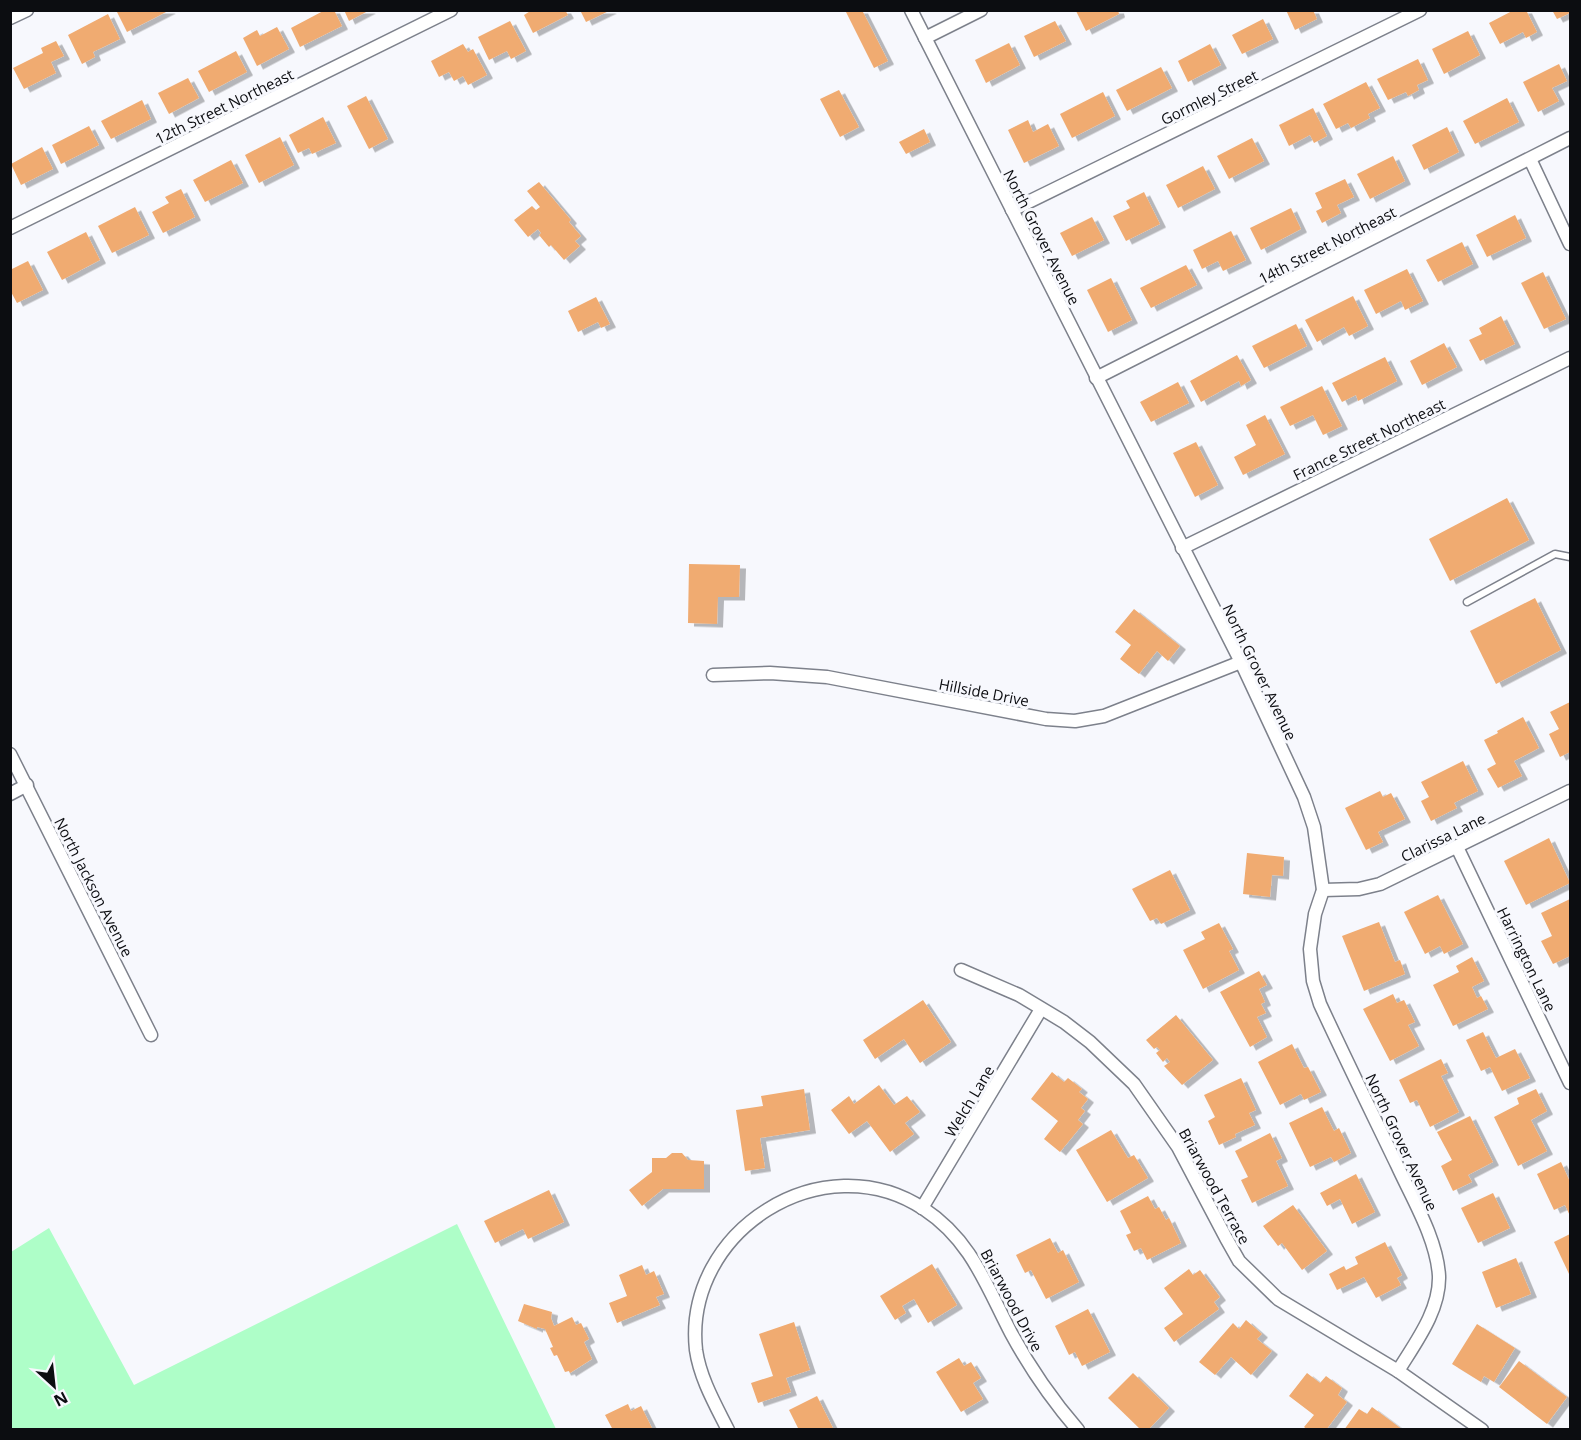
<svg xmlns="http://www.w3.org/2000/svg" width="1581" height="1440" font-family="'Open Sans',sans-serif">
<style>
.green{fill:#aefec8}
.building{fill:#f0ab71;filter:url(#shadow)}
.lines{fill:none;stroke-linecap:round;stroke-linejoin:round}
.service-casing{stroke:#7d818b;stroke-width:9}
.minor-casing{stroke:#7d818b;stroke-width:15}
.service{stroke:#fff;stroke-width:6}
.minor{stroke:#fff;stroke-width:12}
.labels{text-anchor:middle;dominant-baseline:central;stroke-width:6;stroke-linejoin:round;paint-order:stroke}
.street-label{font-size:15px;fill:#0c0d11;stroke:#f7f8fd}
</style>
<defs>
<filter id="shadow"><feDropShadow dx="6" dy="3.5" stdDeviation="0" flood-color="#0004"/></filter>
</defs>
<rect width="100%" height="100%" fill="#f7f8fd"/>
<polygon class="green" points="457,1224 556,1429 11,1429 11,1252 49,1228 134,1385"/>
<g class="building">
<polygon points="119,10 170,10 127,32 117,12"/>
<polygon points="325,10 334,10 342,26 300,47 291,28"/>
<polygon points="344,10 370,10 349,21"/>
<polygon points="532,10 565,10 568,15 533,33 524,15"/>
<polygon points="580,10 611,10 586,22"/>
<polygon points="845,10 862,10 888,61 874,68"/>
<polygon points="1118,10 1119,14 1086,31 1076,11"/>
<polygon points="1286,10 1313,10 1317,19 1295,30"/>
<polygon points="1514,10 1526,10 1537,32 1526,38 1523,32 1500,44 1489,23"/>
<polygon points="1552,10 1570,10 1570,13 1557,19"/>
<polygon points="108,14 120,39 93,52 95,57 82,64 68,35"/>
<polygon points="1263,19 1273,39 1242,54 1232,35"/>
<polygon points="510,21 526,51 511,59 507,51 489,60 478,37"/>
<polygon points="1055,21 1066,41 1034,57 1024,36"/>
<polygon points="277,27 289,49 257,66 243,38 257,30 260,36"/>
<polygon points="1468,31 1480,55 1444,74 1432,49"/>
<polygon points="56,41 64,56 51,62 56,73 24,89 13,68 43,53 41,48"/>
<polygon points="1009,43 1020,65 986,83 975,60"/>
<polygon points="463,44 468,52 473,49 487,75 468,85 463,76 454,81 449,72 439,77 431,61"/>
<polygon points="1210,44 1221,65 1188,82 1178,61"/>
<polygon points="236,51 247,72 209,92 198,71"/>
<polygon points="1418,59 1428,80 1417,85 1419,90 1408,96 1406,92 1388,100 1377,79"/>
<polygon points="1559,64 1567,81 1552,88 1559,101 1538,112 1523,82"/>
<polygon points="1161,67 1172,88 1127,111 1116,90"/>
<polygon points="188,78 199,98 169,114 158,93"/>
<polygon points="1366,82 1380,108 1368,114 1370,118 1351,128 1348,123 1336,129 1323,104"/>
<polygon points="839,90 859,127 840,137 820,99"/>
<polygon points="1103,92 1115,116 1072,138 1060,114"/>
<polygon points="366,96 388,139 369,149 347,106"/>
<polygon points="1507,98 1519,122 1475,144 1463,121"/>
<polygon points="142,100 151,119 111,139 101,121"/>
<polygon points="1313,108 1327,136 1314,143 1310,135 1289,146 1279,125"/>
<polygon points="323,117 336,143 312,154 309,148 298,153 289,135"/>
<polygon points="1028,120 1033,132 1048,124 1059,146 1024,163 1008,130"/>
<polygon points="89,126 99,145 61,164 52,145"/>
<polygon points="1447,127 1459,152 1424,170 1412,145"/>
<polygon points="924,129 930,142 906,154 899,142"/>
<polygon points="280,137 294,165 259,183 245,155"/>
<polygon points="1252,138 1264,161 1229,179 1217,156"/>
<polygon points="42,147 53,169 21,185 11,164"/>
<polygon points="1393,156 1405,181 1370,199 1357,174"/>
<polygon points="231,160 243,183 205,202 193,180"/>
<polygon points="1203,166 1215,189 1178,208 1166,185"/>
<polygon points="1345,179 1354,197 1337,205 1341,213 1322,223 1316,211 1322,208 1315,193"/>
<polygon points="539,182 571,220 569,222 581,236 575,241 580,246 564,260 551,245 549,247 539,235 541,233 538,229 528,237 514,220 532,206 536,210 540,207 527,191"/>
<polygon points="181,189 195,217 163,233 152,212 169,203 165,197"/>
<polygon points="1144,192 1160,224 1126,241 1113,216 1130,208 1126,201"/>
<polygon points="135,207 149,235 112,253 98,226"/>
<polygon points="1291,208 1301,229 1261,250 1250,228"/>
<polygon points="1515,215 1526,238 1487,257 1476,235"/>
<polygon points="1092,217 1104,240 1072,256 1060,233"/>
<polygon points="1231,231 1246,260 1223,271 1218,261 1202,269 1193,250"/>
<polygon points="86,232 100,260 62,280 47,252"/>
<polygon points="1462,242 1473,264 1438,282 1426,260"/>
<polygon points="28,261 43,290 17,303 10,290 10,270"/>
<polygon points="1186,265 1197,285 1151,308 1140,288"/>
<polygon points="1407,269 1423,301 1405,310 1401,301 1376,314 1364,290"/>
<polygon points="1543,272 1566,319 1544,329 1521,283"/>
<polygon points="1111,278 1132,320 1108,332 1087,290"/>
<polygon points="1353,296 1368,326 1349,336 1344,327 1317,342 1305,320"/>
<polygon points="596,297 610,324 601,328 598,322 578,332 568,311"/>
<polygon points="1501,316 1515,344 1480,361 1469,340 1482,334 1479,328"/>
<polygon points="1296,324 1307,346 1264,368 1252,346"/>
<polygon points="1444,343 1457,367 1422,385 1410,361"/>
<polygon points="1237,355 1251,380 1241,386 1239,381 1201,402 1190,381"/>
<polygon points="1385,357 1397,381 1358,401 1356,395 1342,402 1332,383"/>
<polygon points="1178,382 1189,403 1151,422 1140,402"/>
<polygon points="1322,386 1342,426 1323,435 1313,415 1290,426 1280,407"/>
<polygon points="1265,415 1285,454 1243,475 1234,457 1256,445 1246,425"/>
<polygon points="1196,442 1218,485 1195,497 1173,453"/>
<polygon points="1507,498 1529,540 1450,581 1429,539"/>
<polygon points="689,564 740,565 739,597 718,597 717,624 688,623"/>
<polygon points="1535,598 1561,650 1496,684 1470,631"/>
<polygon points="1134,609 1180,646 1168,661 1157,651 1139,674 1120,659 1131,645 1115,632"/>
<polygon points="1570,702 1570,752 1560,757 1549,734 1559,729 1550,712"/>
<polygon points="1523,717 1539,748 1514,761 1522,776 1498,788 1487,769 1496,764 1484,740 1498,733 1497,731"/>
<polygon points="1463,761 1478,791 1454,803 1457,808 1431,821 1421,801 1429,797 1421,782"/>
<polygon points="1380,791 1383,797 1391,793 1405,819 1378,832 1383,842 1366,850 1345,808"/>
<polygon points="1549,838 1570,883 1526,905 1504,861"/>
<polygon points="1247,853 1284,857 1283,876 1272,875 1270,897 1243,894"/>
<polygon points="1170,870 1190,910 1161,924 1157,918 1150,921 1132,889"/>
<polygon points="1438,895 1463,944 1444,954 1440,946 1425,954 1404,912"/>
<polygon points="1570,899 1570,956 1553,964 1541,941 1552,936 1541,913"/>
<polygon points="1379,922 1395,962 1400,960 1405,974 1364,991 1342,936"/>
<polygon points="1219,923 1233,949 1229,951 1239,970 1203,989 1183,950 1205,939 1201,932"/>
<polygon points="1472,957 1484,981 1472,987 1477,998 1481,996 1488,1009 1453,1026 1433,985 1459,972 1456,966"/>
<polygon points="1259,971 1267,985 1259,989 1265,1002 1261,1004 1266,1013 1257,1017 1267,1037 1250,1047 1220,992"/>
<polygon points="1393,994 1397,1003 1404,1000 1415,1022 1408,1025 1419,1046 1390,1061 1363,1009"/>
<polygon points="923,1000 951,1042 920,1063 904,1039 875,1059 863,1040"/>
<polygon points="1176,1015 1213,1060 1182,1085 1164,1066 1170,1062 1167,1058 1163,1062 1156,1053 1160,1050 1157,1047 1154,1049 1146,1040"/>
<polygon points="1483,1032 1496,1058 1515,1049 1530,1078 1502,1091 1490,1067 1481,1071 1466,1040"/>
<polygon points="1292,1044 1304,1068 1308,1067 1321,1092 1304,1100 1301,1094 1280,1105 1258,1062"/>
<polygon points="1441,1059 1448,1073 1441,1076 1459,1112 1430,1127 1417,1100 1410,1103 1399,1080"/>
<polygon points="1052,1072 1064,1082 1068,1078 1082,1089 1079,1092 1088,1099 1081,1108 1085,1111 1078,1120 1083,1124 1060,1152 1044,1139 1058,1121 1031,1099"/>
<polygon points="1241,1078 1256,1110 1249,1113 1255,1125 1235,1134 1236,1137 1219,1145 1208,1121 1215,1117 1204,1095"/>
<polygon points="879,1085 894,1105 907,1096 920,1112 905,1123 914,1134 890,1152 867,1121 849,1134 831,1110 849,1096 854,1104"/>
<polygon points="804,1089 810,1130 760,1138 765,1168 745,1171 736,1110 763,1106 761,1096"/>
<polygon points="1536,1089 1547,1111 1531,1120 1547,1151 1518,1166 1494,1117 1519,1104 1517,1098"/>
<polygon points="1322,1107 1334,1131 1339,1128 1351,1153 1334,1162 1331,1157 1310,1167 1289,1123"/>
<polygon points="1470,1116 1493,1162 1468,1175 1472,1182 1453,1191 1441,1166 1452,1160 1437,1132"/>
<polygon points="1111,1130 1128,1158 1134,1155 1148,1178 1107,1202 1076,1150"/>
<polygon points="1270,1133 1282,1158 1276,1161 1288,1186 1252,1203 1241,1180 1248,1177 1235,1151"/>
<polygon points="672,1153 682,1153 688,1160 704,1161 704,1189 663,1189 642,1206 629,1190 652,1172 652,1158 666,1158"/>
<polygon points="1561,1162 1570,1182 1570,1216 1565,1205 1554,1210 1537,1174"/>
<polygon points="1356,1174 1375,1212 1352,1224 1340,1199 1327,1206 1320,1193"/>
<polygon points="549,1190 564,1222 528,1239 523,1229 495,1243 484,1221"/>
<polygon points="1493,1193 1510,1228 1478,1243 1461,1208"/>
<polygon points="1148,1196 1155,1209 1159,1207 1166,1220 1169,1218 1181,1243 1147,1260 1141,1248 1134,1251 1126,1235 1131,1233 1120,1211"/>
<polygon points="1293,1205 1327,1251 1302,1270 1282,1243 1278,1246 1263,1226"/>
<polygon points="1570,1234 1570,1276 1554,1242"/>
<polygon points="1050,1238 1058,1253 1063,1250 1079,1282 1046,1299 1031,1270 1025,1273 1016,1255"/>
<polygon points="1385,1242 1402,1275 1397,1278 1401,1285 1376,1298 1364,1277 1337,1290 1329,1274 1344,1266 1346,1270 1358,1264 1355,1257"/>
<polygon points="1516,1258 1531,1294 1496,1308 1482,1272"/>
<polygon points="932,1264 957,1305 928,1323 914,1299 902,1306 906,1313 895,1320 880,1296"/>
<polygon points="642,1265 646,1275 654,1271 664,1294 656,1297 660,1305 617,1323 609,1303 627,1296 619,1275"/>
<polygon points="1189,1269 1193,1275 1200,1270 1220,1297 1214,1302 1219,1309 1174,1342 1164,1328 1183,1314 1164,1288"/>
<polygon points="524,1304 552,1312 551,1318 554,1326 572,1317 576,1325 581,1323 589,1339 584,1342 592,1359 570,1373 569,1371 565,1372 557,1355 554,1356 550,1348 553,1347 545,1329 537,1327 537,1329 518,1321"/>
<polygon points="1088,1309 1110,1352 1082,1366 1075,1352 1069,1355 1055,1326"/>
<polygon points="1246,1320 1262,1334 1257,1339 1272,1351 1251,1375 1231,1357 1215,1375 1199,1362 1233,1323 1239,1329"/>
<polygon points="794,1322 810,1370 786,1378 791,1392 758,1403 751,1383 773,1376 759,1334"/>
<polygon points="1477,1324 1515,1348 1494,1382 1484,1376 1481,1382 1452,1364"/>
<polygon points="959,1358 964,1366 971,1362 981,1378 973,1383 983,1399 961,1412 936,1372"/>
<polygon points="1519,1361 1567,1397 1547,1424 1499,1387"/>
<polygon points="1133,1373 1169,1408 1148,1430 1141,1430 1108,1398"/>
<polygon points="1307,1373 1320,1383 1326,1376 1342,1388 1338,1395 1347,1402 1326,1430 1308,1430 1304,1427 1314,1415 1289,1396"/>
<polygon points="817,1396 834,1430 799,1430 789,1410"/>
<polygon points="628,1404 631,1411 641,1406 653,1430 613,1430 605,1415"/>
<polygon points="1372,1407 1403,1430 1344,1430 1359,1409 1367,1414"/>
</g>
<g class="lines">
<g class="service-casing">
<polyline id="service" points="1467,602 1555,554 1570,557"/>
</g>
<g class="minor-casing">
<g id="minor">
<path d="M911 10 1241 662 1304 797 1314 827 1323 890 1315 914 1310 949 1313 981 1320 1004C1345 1058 1371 1111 1397 1165 1412 1198 1437 1239 1439 1276 1440 1311 1415 1343 1398 1371"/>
<polyline points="10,18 27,10"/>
<polyline points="925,38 981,10"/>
<polyline points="1530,159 1570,244"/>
<polyline points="1012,210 1420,10"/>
<polyline points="10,228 451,10"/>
<polyline points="1096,378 1570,138"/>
<polyline points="1182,548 1570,358"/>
<polyline points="713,675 770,673 827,677 1046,719 1075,721 1104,716 1241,662"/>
<polyline points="10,754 151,1035"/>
<polyline points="10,794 27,785"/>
<polyline points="1457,847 1570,1083"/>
<polyline points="1323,890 1359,889 1380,884 1570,791"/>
<polyline points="961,970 1019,995 1064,1022 1090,1042 1134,1084 1178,1147 1226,1238 1239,1261 1278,1299 1398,1371 1482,1430"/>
<polyline points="922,1208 1041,1009"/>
<path d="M728 1430C715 1404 700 1378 696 1350 683 1231 823 1142 924 1209 971 1240 986 1285 1011 1333 1030 1368 1052 1400 1078 1430"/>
</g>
</g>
<use href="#service" class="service"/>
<use href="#minor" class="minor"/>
</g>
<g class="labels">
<g class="street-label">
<text transform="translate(1209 97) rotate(-26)">Gormley Street</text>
<text transform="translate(224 106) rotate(-26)">12th Street Northeast</text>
<text transform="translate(1042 237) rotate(63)">North Grover Avenue</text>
<text transform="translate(1327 245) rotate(-27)">14th Street Northeast</text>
<text transform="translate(1369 439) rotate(-26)">France Street Northeast</text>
<text transform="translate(1260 672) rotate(64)">North Grover Avenue</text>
<text transform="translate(984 692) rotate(11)">Hillside Drive</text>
<text transform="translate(1443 837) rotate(-26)">Clarissa Lane</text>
<text transform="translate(94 887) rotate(63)">North Jackson Avenue</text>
<text transform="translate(1527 959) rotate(64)">Harrington Lane</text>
<text transform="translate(969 1101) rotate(-59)">Welch Lane</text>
<text transform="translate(1402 1142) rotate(65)">North Grover Avenue</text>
<text transform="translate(1215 1186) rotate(61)">Briarwood Terrace</text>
<text transform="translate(1012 1300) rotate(62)">Briarwood Drive</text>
</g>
</g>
<rect width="1581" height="1440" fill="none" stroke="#0c0d11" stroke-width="24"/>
<g transform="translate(54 1386) rotate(153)" stroke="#f7f8fd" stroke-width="4.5" paint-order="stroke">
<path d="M0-4.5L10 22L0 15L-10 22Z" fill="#0c0d11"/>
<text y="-9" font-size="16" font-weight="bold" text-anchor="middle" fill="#0c0d11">N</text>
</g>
</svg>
